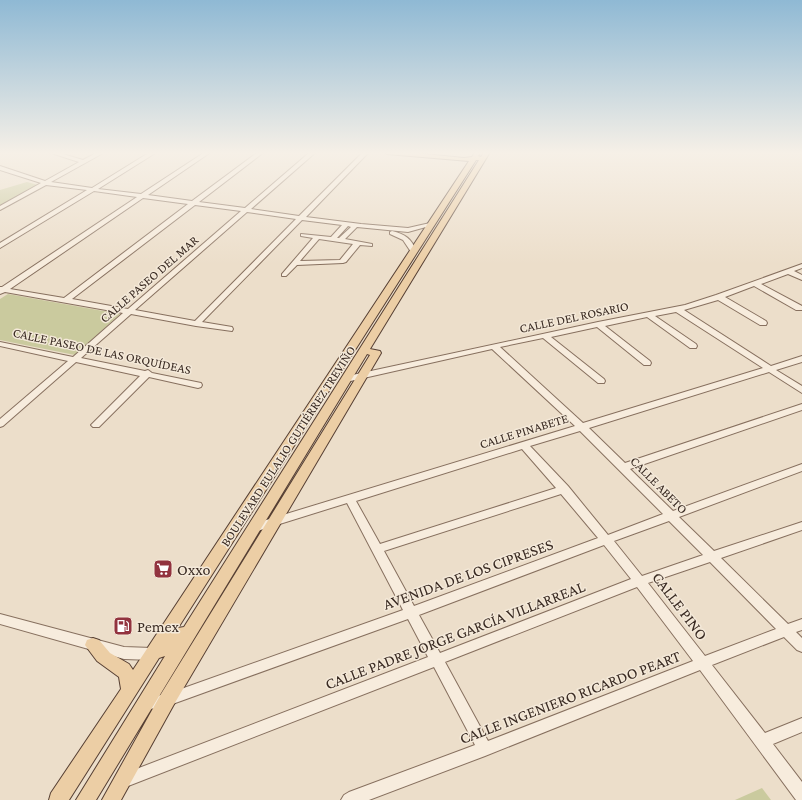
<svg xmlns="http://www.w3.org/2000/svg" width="802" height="800" font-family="'Crimson Pro',serif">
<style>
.green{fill:#caca9e}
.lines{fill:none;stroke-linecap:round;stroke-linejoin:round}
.minor-casing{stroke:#87705f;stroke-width:2}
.major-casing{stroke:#563f33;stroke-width:2}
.minor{fill:#f7ecdd;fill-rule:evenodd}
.major{fill:#eccea5;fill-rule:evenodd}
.labels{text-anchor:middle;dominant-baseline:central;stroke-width:3;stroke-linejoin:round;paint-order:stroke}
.street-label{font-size:13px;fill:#392a22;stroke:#f4e9d9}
.near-poi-label{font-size:16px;fill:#392a22;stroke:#f4e9d9;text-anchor:start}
.near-street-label{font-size:16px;fill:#392a22;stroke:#f4e9d9}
</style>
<rect width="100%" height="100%" fill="#ecdeca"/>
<g class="green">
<polygon points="27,182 38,185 0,206 0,190"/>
<polygon points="8,294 120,314 75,355 0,340 0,299"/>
<polygon points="762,788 771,800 735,800"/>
</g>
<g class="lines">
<g class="minor-casing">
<g id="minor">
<path d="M48 152H56L83 160 98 152H105L51 182 92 188 150 152H157L98 189 141 194 205 152H211L148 195 192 201 258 152H264L199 202 245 208 310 152H316L251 209 299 216 363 152H369L306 217 361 224 408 228 430 223 433 225 408 232 357 227 345 239 372 244V246L360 245 346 262 343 263 297 265 286 276H282V274L313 238 301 236V234L331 237 342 225 302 220 202 322 232 327 233 329 232 331 196 326 131 314 81 358 145 371 148 370 152 373 201 383 202 385 201 387 198 388 149 377 99 427H93L91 425 140 376 76 362 3 426 0 427V419L68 361 0 346V342L73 357 123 313 5 292 0 294V287H2L137 197 94 191 0 248V243L87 190 46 185 0 210V206L41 183 0 170V166L45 181 79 162ZM143 198 188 204 64 298 10 289ZM195 205 241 211 128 309 72 299ZM247 212 296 219 195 321 135 310ZM348 226 351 227 339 238H337ZM319 239 353 244 340 260 300 261Z"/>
<path d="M392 231C405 234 412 239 416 251L415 252H411L403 240 390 234V232Z"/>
<path d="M802 264V268L794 271 802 275V280L788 274 761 284 802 306V310H796L754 286 725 297 766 321 767 323 766 325H760L718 300 684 310 771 366 802 356V362L776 370 802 386V393L769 372 589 428 625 463 802 404V410L630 469 673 511 802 464V471L679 517 714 551 802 522V530L721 558 788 624 802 619V630L796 632 802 638V652L797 650 784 637 712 665 765 733 802 718V732L773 744 802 782V800H796L700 670 485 756 369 800H341L344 795 349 792 475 745 434 667 123 788 118 786 116 781 118 776 428 657 408 619 167 706 144 710 139 709 137 704 139 699 167 694 403 610 347 503 254 532 250 531 249 528 250 525 575 426 492 349 346 382 343 381 342 379 343 377 598 322 685 305 716 295ZM676 312 763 368 583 423 500 347 543 338 598 383H604L605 381 604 379 551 337 597 327 644 365H650L651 363 650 361 605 326 647 317 690 348H696L697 346 696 344 655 316ZM580 431 663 514 608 535 568 486 530 446ZM522 449 556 488 380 544 356 501ZM561 494 598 538 414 606 384 551ZM669 521 703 555 642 576 614 541ZM604 545 631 579 440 653 419 615ZM710 562 776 629 705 656 648 583ZM637 587 693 661 488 741 445 662Z"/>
<polygon points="0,614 124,647 152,648 157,650 158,654 157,658 152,660 124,659 0,624"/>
</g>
</g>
<g class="major-casing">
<path id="major" d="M384 152H405L464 158 472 157 475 152H481L478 156 481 157 484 152H490L370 349 380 351 381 353 173 706 121 800H102L161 694 370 355 367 354 96 800H76L165 656 159 658 69 800H49L51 793 121 689 119 677 97 661 85 645 87 640 93 638 99 640 110 653 129 664 133 670 469 161 387 154ZM476 160H479L184 627 178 628Z"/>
</g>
<use href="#minor" class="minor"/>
<use href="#major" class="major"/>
</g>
<linearGradient id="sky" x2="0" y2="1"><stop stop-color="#8fb9d4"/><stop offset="0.58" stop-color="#f6f0e7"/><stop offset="1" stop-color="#f6f0e7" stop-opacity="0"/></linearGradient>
<rect width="802" height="264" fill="url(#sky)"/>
<defs>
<g id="supermarket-square" transform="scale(1)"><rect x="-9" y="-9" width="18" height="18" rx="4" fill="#92333f" stroke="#f4e9d9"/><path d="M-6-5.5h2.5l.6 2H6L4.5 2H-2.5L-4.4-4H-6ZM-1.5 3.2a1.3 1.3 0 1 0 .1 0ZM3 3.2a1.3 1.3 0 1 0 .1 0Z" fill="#fff"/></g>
<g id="fuel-square" transform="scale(1)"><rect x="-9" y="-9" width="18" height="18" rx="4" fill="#92333f" stroke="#f4e9d9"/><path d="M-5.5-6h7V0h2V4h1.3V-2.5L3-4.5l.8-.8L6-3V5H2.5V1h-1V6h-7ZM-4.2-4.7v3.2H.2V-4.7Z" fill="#fff"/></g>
</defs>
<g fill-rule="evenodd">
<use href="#supermarket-square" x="163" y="569"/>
<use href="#fuel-square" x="123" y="626"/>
</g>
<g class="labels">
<g class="street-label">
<text transform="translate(149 279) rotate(-41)">CALLE PASEO DEL MAR</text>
<text transform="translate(574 317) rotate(-12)">CALLE DEL ROSARIO</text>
<text transform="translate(102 351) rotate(12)">CALLE PASEO DE LAS ORQUÍDEAS</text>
<text transform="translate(524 431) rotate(-17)">CALLE PINABETE</text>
<text transform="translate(288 446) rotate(-57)">BOULEVARD EULALIO GUTIÉRREZ TREVIÑO</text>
<text transform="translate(659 485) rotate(45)">CALLE ABETO</text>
</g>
<g class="near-poi-label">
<text x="177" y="569">Oxxo</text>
<text x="137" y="626">Pemex</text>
</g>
<g class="near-street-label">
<text transform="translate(468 574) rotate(-20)">AVENIDA DE LOS CIPRESES</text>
<text transform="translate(680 606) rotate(53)">CALLE PINO</text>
<text transform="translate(455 635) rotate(-21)">CALLE PADRE JORGE GARCÍA VILLARREAL</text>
<text transform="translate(570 697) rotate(-21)">CALLE INGENIERO RICARDO PEART</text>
</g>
</g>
</svg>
